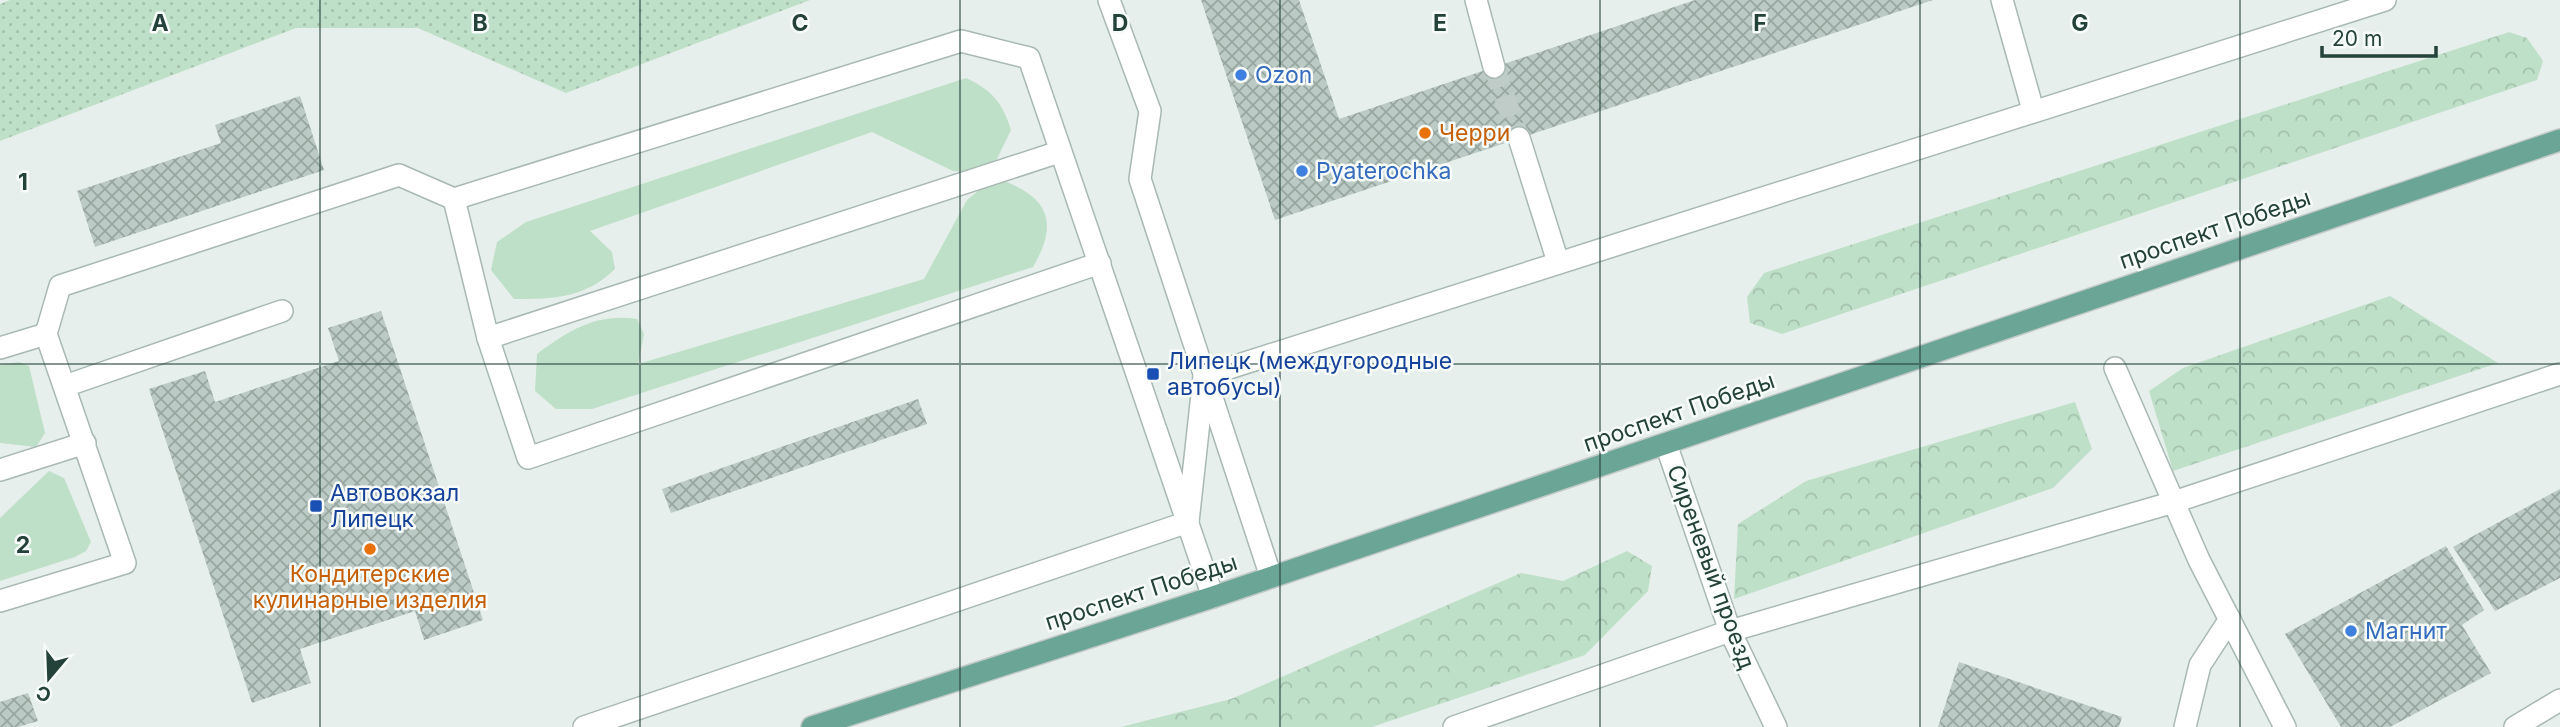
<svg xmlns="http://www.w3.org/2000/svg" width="2560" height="727" font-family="Inter,sans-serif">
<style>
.grass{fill:#bfe0c8}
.forest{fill:url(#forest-crowns)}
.garden{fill:url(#garden-dots)}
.building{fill:url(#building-cross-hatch)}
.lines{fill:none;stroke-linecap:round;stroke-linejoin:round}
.minor-tunnel{stroke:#bfccc8;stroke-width:21;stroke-dasharray:21 10;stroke-linecap:butt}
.minor-casing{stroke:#a8b8b2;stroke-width:24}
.major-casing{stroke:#c2cac8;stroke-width:24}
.minor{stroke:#fff;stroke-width:21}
.major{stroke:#6aa596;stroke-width:21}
.grid{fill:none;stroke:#24423a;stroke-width:2;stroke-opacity:0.55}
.shop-dot{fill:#3f7fe0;stroke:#f7fbf9;stroke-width:2.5}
.food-dot{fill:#e8710a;stroke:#f7fbf9;stroke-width:2.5}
.transit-dot{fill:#1a4fb4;stroke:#f7fbf9;stroke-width:2.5}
.labels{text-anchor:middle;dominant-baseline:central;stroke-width:5;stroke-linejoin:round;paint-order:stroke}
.shop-label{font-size:23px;fill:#366cbe;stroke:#f7fbf9;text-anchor:start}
.food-label{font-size:23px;fill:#c56008;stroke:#f7fbf9;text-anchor:start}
.street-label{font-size:23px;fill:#24423a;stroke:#f7fbf9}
.transit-label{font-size:23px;fill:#164399;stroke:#f7fbf9;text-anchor:start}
.grid-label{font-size:23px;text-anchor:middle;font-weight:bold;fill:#24423a;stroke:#f7fbf9;stroke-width:5;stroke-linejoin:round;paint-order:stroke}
</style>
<defs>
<pattern id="forest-crowns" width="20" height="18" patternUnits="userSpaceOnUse" patternTransform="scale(1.75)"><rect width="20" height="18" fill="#bfe0c8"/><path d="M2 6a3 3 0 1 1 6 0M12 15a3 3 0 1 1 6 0" fill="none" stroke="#a4c1ad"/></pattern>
<pattern id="garden-dots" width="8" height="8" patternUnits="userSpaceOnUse" patternTransform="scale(1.75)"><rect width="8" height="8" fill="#bfe0c8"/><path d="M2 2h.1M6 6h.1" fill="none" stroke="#a4c1ad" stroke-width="1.8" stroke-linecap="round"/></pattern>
<pattern id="building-cross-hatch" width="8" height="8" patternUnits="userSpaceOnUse" patternTransform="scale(1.75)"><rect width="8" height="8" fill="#bbcac4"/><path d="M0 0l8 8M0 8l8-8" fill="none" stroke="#98a6a0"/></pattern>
</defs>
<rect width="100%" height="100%" fill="#e6efeb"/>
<g class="grass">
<path d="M966 78C992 90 1003 103 1011 130L994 165 975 172 953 171 872 132 590 231 612 252 615 269C586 298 553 299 514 299L491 270 497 242 526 222Z"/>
<path d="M1004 181C1050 199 1058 224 1033 267L592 409H556L535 391 537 354C568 331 596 313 637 319L644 334 638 364 924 279 967 200 984 186Z"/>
<polygon points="19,362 29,366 45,433 36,447 0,443 0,365"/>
<polygon points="49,471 64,478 91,542 86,551 75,557 0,581 0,518"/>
</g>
<g class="forest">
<polygon points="2509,32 2527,38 2543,61 2537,80 1782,334 1750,323 1747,297 1764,273"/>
<polygon points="2390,296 2498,363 2173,471 2149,391 2183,368"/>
<polygon points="2075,402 2092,449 2053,488 1734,599 1738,524 1806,481"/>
<polygon points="1627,551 1652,566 1648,591 1585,655 1372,727 1121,727 1231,699 1521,573 1563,581"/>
</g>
<polygon class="garden" points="10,0 810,0 566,93 418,28 296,28 0,141 0,4"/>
<g class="building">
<polygon points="1201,0 1299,0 1339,119 1695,0 1933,0 1275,220"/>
<polygon points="300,96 324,170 95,247 77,191 221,143 215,125"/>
<polygon points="381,311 483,620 424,640 415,611 300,649 311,683 252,703 149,389 205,371 215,402 339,361 328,328"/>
<polygon points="918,399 927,424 671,513 662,489"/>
<polygon points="2560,489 2560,578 2495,611 2453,547"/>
<polygon points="2446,546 2484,610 2462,625 2491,673 2390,727 2341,727 2285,634"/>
<polygon points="1959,662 2122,717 2119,727 1938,727"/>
<polygon points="28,693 38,721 18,727 0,727 0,702"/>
</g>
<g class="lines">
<polyline class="minor-tunnel" points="1494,67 1519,138"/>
<g class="minor-casing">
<g id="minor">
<polyline points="1109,0 1150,111 1140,179 1271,577"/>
<polyline points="1476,0 1494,67"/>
<polyline points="2002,0 2033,110"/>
<polyline points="1519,138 1558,262"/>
<polyline points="454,199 961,41 1029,58 1213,597"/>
<polyline points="488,338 1059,152"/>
<polyline points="0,348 46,334"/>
<polyline points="2115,368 2199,560 2285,727"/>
<polyline points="65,386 282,311"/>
<polyline points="1666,444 1730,631 1776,727"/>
<polyline points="0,470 85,443"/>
<polyline points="1188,522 1204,376 2385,0"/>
<polyline points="0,601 125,563 46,334 60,286 399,175 454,199 488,338 528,458 1100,263"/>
<polyline points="584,727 1188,522"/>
<polyline points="1454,727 1730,631 2174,502 2560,374"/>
<polyline points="2185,727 2200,665 2230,619"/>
<polyline points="2515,727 2560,700"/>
</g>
</g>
<g class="major-casing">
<polyline id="major" points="812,727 1213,597 2560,140"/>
</g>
<use href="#minor" class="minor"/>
<use href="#major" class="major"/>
</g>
<path class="grid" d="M320 0V727M640 0V727M960 0V727M1280 0V727M1600 0V727M1920 0V727M2240 0V727M0 364H2560"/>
<g class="shop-dot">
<circle cx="1241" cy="75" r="7"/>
<circle cx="1302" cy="171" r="7"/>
<circle cx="2351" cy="631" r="7"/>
</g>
<g class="food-dot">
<circle cx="1425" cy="133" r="7"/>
<circle cx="370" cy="549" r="7"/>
</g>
<g class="transit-dot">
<rect x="1146" y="367" width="14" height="14" rx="3.5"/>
<rect x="309" y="499" width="14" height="14" rx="3.5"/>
</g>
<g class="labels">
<g class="shop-label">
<text x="1255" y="75">Ozon</text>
<text x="1316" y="171">Pyaterochka</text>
<text x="2365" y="631">Магнит</text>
</g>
<g class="food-label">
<text x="1439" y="133">Черри</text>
<text x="370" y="574" text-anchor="middle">Кондитерские<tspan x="370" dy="26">кулинарные изделия</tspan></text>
</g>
<g class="street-label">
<text transform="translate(2215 229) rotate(-19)">проспект Победы</text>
<text transform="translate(1679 412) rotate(-19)">проспект Победы</text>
<text transform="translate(1711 567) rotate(70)">Сиреневый проезд</text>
<text transform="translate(1141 592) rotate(-18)">проспект Победы</text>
</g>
<g class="transit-label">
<text x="1167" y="361">Липецк (междугородные<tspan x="1167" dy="26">автобусы)</tspan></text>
<text x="330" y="493">Автовокзал<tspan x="330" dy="26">Липецк</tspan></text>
</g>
</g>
<g class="grid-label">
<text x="160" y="31">A</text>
<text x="480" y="31">B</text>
<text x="800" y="31">C</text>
<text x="1120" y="31">D</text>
<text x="1440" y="31">E</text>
<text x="1760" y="31">F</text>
<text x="2080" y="31">G</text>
<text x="23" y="190">1</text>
<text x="23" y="553">2</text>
</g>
<g transform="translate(49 678) rotate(199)" stroke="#f7fbf9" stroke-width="5" paint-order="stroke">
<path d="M0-5L12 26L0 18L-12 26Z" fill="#24423a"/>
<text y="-10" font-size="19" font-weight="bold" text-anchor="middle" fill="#24423a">С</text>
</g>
<path d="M2322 46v10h114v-10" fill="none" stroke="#24423a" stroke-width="3.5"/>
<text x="2332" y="46" font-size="21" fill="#24423a" stroke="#f7fbf9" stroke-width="5" paint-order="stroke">20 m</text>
</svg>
